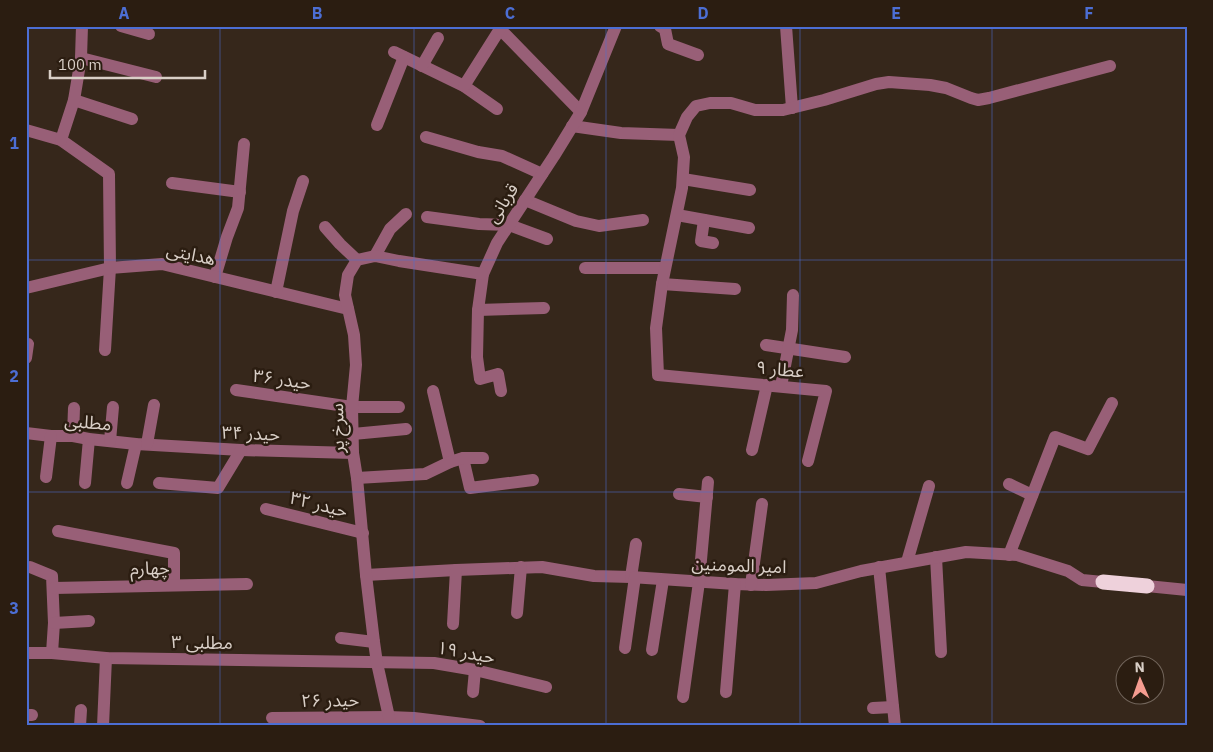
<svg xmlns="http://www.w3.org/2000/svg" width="1213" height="752" font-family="'IBM Plex Sans','Noto Sans Arabic',sans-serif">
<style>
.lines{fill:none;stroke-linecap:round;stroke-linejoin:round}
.minor{stroke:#985f77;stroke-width:12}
.highway{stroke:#eed1db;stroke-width:15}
.grid{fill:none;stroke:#4c6ed4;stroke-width:1;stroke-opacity:0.55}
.labels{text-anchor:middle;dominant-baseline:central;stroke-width:5;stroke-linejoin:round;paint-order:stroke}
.street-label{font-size:18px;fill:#d9cfc7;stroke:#2b1d11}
.neatline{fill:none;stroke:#4c6ed4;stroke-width:2}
.grid-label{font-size:16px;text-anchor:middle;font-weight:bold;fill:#4c6ed4}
</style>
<rect width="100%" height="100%" fill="#36271b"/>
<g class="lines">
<g class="minor">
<polyline points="121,26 149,34"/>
<polyline points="500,26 500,29 581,112"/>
<polyline points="660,26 665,29 668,44 698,55"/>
<polyline points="786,26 792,108"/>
<polyline points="394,52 464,86 497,109"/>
<polyline points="81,58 156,77"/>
<polyline points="422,66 438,38"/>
<polyline points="464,86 500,29"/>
<polyline points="74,100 132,119"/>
<polyline points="377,125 404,57"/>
<polyline points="572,126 621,133 679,135"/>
<polyline points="26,130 61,140 109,174 110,268 105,350"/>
<polyline points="426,137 478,152 502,156 542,174"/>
<polyline points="61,140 74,100 81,58 82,26"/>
<polyline points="683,179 750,190"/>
<polyline points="172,183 240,192"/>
<polyline points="525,200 576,221 599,226 643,220"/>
<polyline points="677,215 749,228"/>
<polyline points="427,217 479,224 509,225 547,239"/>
<polyline points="704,220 701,241 713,243"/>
<polyline points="325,227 340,244 357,260"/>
<polyline points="375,256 390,229 406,214"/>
<polyline points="585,268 665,268"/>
<polyline points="215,277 227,237 238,208 244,144"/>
<polyline points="662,284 735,289"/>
<polyline points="26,288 110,268 162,264 348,309"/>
<polyline points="276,292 293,211 303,181"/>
<polyline points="478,310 544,308"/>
<polyline points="766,345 845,357"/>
<polyline points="26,358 28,344"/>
<polyline points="781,386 792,330 793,295"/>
<polyline points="236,390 352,407 399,407"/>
<polyline points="433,391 450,462"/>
<polyline points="501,391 498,374 480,379 477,357 478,310 483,274 497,243 554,156 581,112 616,26"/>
<polyline points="26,433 51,436 73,436 89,439 136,444 241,450 353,453"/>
<polyline points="353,434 406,429"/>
<polyline points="73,436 74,408"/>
<polyline points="110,441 113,407"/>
<polyline points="147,444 154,405"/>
<polyline points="752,450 767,385"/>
<polyline points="463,458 470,488 533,480"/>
<polyline points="808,461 826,391 658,375 656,328 662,284 682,188 684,157 679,135 687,117 696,106 710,103 731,103 755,110 783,110 824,100 876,84 889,82 930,85 946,88 971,98 978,100 989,98 1110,66"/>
<polyline points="46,477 51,436"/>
<polyline points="357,478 425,474 450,462 463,458 483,458"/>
<polyline points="85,483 89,439"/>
<polyline points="127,483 136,444"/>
<polyline points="159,483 218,488 241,450"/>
<polyline points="1009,484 1032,495"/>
<polyline points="679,494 707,497"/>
<polyline points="266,509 363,533"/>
<polyline points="58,531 174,553 174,585"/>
<polyline points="1009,555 1055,437 1088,449 1112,403"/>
<polyline points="936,557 941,652"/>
<polyline points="907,562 929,486"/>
<polyline points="30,567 52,576 54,623 52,653"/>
<polyline points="879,567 895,726"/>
<polyline points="366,575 456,570 542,567 594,576 631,577 735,584 766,585 816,583 861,571 966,552 1017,555 1068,571 1082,580 1103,582"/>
<polyline points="631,577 636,544"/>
<polyline points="751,585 762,504"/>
<polyline points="1147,586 1187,590"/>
<polyline points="54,588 247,584"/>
<polyline points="517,613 521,567"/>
<polyline points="54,623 89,621"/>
<polyline points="453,624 456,570"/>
<polyline points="341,638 374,642"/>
<polyline points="625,648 635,577"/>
<polyline points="652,650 663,580"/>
<polyline points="26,653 52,653 106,658 434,663 475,670 546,687"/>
<polyline points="473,692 475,670"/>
<polyline points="726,692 735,584"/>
<polyline points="683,697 699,582 708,482"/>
<polyline points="873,708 893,707"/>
<polyline points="26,715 32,715"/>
<polyline points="272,718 389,717 414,718 480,726"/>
<polyline points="80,726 81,710"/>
<polyline points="103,726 106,658"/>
<polyline points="391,726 377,663 374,642 366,575 357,478 353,453 352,407 356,365 354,335 345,295 348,275 357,260 375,256 399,261 483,274"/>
</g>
<polyline class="highway" points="1103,582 1147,586"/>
</g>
<path class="grid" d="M220 26V726M414 26V726M606 26V726M800 26V726M992 26V726M26 260H1187M26 492H1187"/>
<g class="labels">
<g class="street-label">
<text transform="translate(502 203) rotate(-57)">قربانی</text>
<text transform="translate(191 254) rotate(12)">هدایتی</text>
<text transform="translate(780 369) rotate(5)">عطار ۹</text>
<text transform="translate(282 379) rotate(8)">حیدر ۳۶</text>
<text transform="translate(88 422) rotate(5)">مطلبی</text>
<text transform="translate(337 428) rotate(-91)">سرخ پر</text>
<text transform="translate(251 433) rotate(2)">حیدر ۳۴</text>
<text transform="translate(319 504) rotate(14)">حیدر ۳۲</text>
<text transform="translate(739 565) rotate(2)">امیر المومنین</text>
<text transform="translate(150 568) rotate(-1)">چهارم</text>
<text transform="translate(202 642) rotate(1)">مطلبی ۳</text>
<text transform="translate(466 652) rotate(10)">حیدر ۱۹</text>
<text transform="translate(330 700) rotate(-1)">حیدر ۲۶</text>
</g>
</g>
<rect width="1213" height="752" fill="none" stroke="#2b1d11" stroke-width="55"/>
<g transform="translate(1140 680) rotate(358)"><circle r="24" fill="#2b1d11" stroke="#71645a"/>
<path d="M0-4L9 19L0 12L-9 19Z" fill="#f59c90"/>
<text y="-8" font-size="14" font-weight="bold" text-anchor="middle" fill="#d9cfc7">N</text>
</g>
<path d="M50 70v8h155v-8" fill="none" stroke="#d9cfc7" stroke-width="2.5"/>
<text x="58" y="70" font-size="15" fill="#d9cfc7" stroke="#2b1d11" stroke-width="4" paint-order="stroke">100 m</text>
<rect x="28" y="28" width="1158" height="696" class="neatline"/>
<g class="grid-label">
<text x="124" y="19">A</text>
<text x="317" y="19">B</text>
<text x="510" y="19">C</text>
<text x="703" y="19">D</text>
<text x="896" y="19">E</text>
<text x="1089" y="19">F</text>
<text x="14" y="149">1</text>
<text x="14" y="382">2</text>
<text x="14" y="614">3</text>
</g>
</svg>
